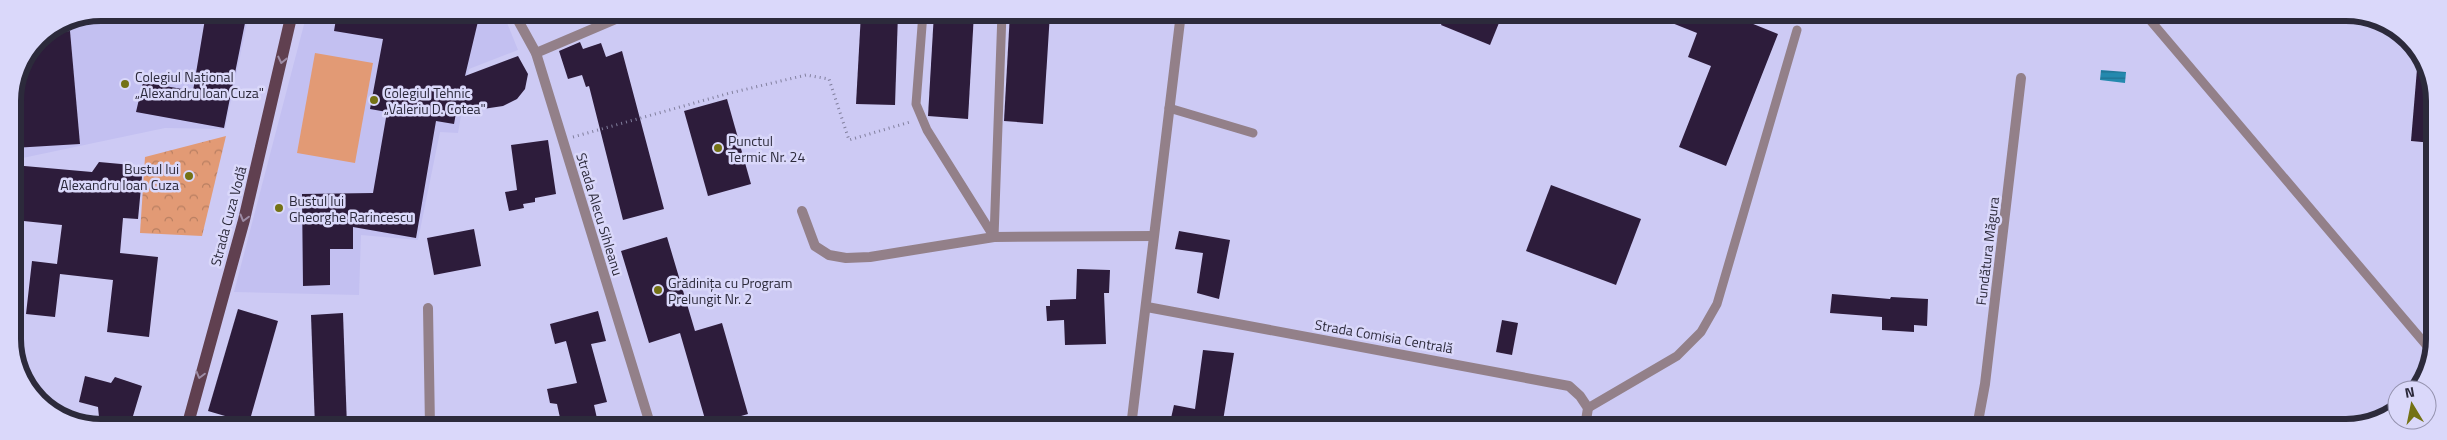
<svg xmlns="http://www.w3.org/2000/svg" width="2447" height="440" font-family="'Titillium Web',sans-serif">
<style>
.built{fill:#c3c0f1}
.park{fill:url(#park-crowns)}
.pitch{fill:#e29a75}
.water{fill:url(#water-rules)}
.building{fill:#2d1c3b}
.lines{fill:none;stroke-linecap:round;stroke-linejoin:round}
.path{stroke:#817f9d;stroke-width:3;stroke-dasharray:1 4;stroke-linecap:butt}
.service{stroke:#938089;stroke-width:9}
.minor{stroke:#938089;stroke-width:10}
.tertiary{stroke:#938089;stroke-width:10}
.primary{stroke:#604050;stroke-width:12}
.oneway{stroke:#9d8ca5}
.poi-dot{fill:#747215;stroke:#dad8fa;stroke-width:2}
.labels{text-anchor:middle;dominant-baseline:central;stroke-width:5;stroke-linejoin:round;paint-order:stroke}
.poi-label{font-size:14px;fill:#2c2a3b;stroke:#dad8fa;text-anchor:start}
.street-label{font-size:14px;fill:#2c2a3b;stroke:#dad8fa}
.rim{fill:none;stroke:#2c2a3b;stroke-width:6}
</style>
<defs>
<pattern id="park-crowns" width="20" height="18" patternUnits="userSpaceOnUse" patternTransform="scale(1.25)"><rect width="20" height="18" fill="#e29a75"/><path d="M2 6a3 3 0 1 1 6 0M12 15a3 3 0 1 1 6 0" fill="none" stroke="#b77e61"/></pattern>
<pattern id="water-rules" width="6" height="5" patternUnits="userSpaceOnUse" patternTransform="scale(1.25)"><rect width="6" height="5" fill="#2489ae"/><path d="M0 2.5h6" fill="none" stroke="#1f708f"/></pattern>
</defs>
<rect width="100%" height="100%" fill="#cdcaf4"/>
<g class="built">
<polygon points="101,13 249,13 225,129 165,128 13,160 13,100 19,67 39,38 67,19"/>
<polygon points="307,13 503,13 518,50 469,69 458,133 440,132 418,240 361,235 359,295 234,292"/>
</g>
<polygon class="park" points="226,136 202,236 140,233 145,157"/>
<polygon class="pitch" points="315,53 373,63 355,163 297,153"/>
<polygon class="water" points="2101,70 2126,72 2125,83 2100,80"/>
<g class="building">
<polygon points="206,13 247,13 224,128 136,112 143,82 193,91"/>
<polygon points="337,13 480,13 465,76 518,56 528,74 525,89 517,99 503,106 456,113 454,124 436,121 416,238 353,227 353,249 330,249 330,285 303,286 302,194 373,193 387,112 370,109 383,39 334,31"/>
<polygon points="861,13 898,13 895,105 856,104"/>
<polygon points="934,13 974,13 968,119 928,116"/>
<polygon points="1010,13 1050,13 1043,124 1004,121"/>
<polygon points="1446,13 1503,13 1490,45 1441,25"/>
<polygon points="1647,13 1731,13 1731,15 1778,34 1726,166 1679,147 1711,66 1688,57 1697,33"/>
<polygon points="70,31 80,144 13,148 12,100 19,67 39,38 46,33"/>
<polygon points="580,42 583,49 601,43 606,57 622,51 664,209 623,220 589,86 586,87 582,75 568,79 559,51"/>
<polygon points="2418,57 2433,83 2433,143 2411,141"/>
<polygon points="727,99 751,184 708,196 684,111"/>
<polygon points="548,140 556,194 535,198 535,202 523,204 524,208 509,211 505,192 517,190 511,145"/>
<polygon points="99,162 143,166 138,219 123,218 120,253 158,257 149,337 107,332 113,280 60,274 55,317 26,314 32,261 57,264 62,225 14,220 13,165 92,172"/>
<polygon points="1551,185 1641,219 1616,285 1526,251"/>
<polygon points="474,229 481,266 434,275 427,238"/>
<polygon points="1179,231 1230,240 1219,299 1197,293 1203,253 1175,249"/>
<polygon points="667,237 695,331 722,323 748,414 707,426 680,333 649,343 621,251"/>
<polygon points="1077,269 1110,270 1109,293 1104,293 1106,344 1065,345 1064,320 1047,321 1046,306 1050,306 1050,300 1076,299"/>
<polygon points="1832,294 1890,299 1891,297 1928,299 1927,326 1914,325 1914,332 1882,330 1882,317 1830,313"/>
<polygon points="238,309 278,321 249,423 208,411"/>
<polygon points="598,311 606,341 591,344 607,402 594,405 598,423 580,427 562,427 557,404 550,403 547,389 577,383 566,341 555,344 550,324"/>
<polygon points="343,313 347,427 315,427 311,315"/>
<polygon points="1502,320 1518,323 1512,355 1496,352"/>
<polygon points="1203,350 1234,353 1222,427 1169,427 1174,405 1195,409"/>
<polygon points="85,376 111,383 115,377 142,386 130,426 99,417 98,407 79,402"/>
</g>
<g class="lines">
<polyline class="path" points="573,137 730,93 806,75 829,79 849,140 910,122"/>
<g class="service">
<polyline points="923,13 916,104 927,130 994,237"/>
<polyline points="2144,13 2433,353"/>
<polyline points="1169,108 1253,133"/>
<polyline points="994,237 1002,13"/>
<polyline points="1588,408 1677,356 1701,332 1717,304 1797,30"/>
</g>
<g class="minor">
<polyline points="514,13 536,53 651,427"/>
<polyline points="536,53 630,13"/>
<polyline points="802,211 815,246 829,255 846,258 870,257 994,237 1153,236"/>
<polyline points="1147,307 1569,386 1580,396 1588,408 1585,427"/>
<polyline points="428,308 430,427"/>
<polyline points="1977,427 1985,384 2021,78"/>
</g>
<polyline class="tertiary" points="1131,427 1181,13"/>
<polyline class="primary" points="187,427 244,220 292,13"/>
</g>
<defs><path id="oneway-chevron" d="M-2-3.5L2.5 0L-2 3.5" fill="none" stroke-width="1.6" stroke-linecap="round" stroke-linejoin="round" transform="scale(1.25)"/></defs>
<g class="oneway">
<use href="#oneway-chevron" transform="translate(282 60) rotate(103)"/>
<use href="#oneway-chevron" transform="translate(244 218) rotate(105)"/>
<use href="#oneway-chevron" transform="translate(200 375) rotate(105)"/>
</g>
<g class="poi-dot">
<circle cx="125" cy="84" r="5"/>
<circle cx="374" cy="100" r="5"/>
<circle cx="718" cy="148" r="5"/>
<circle cx="189" cy="176" r="5"/>
<circle cx="279" cy="208" r="5"/>
<circle cx="658" cy="290" r="5"/>
</g>
<g class="labels">
<g class="poi-label">
<text x="135" y="76">Colegiul Național<tspan x="135" dy="16">„Alexandru Ioan Cuza"</tspan></text>
<text x="384" y="92">Colegiul Tehnic<tspan x="384" dy="16">„Valeriu D. Cotea"</tspan></text>
<text x="728" y="140">Punctul<tspan x="728" dy="16">Termic Nr. 24</tspan></text>
<text x="179" y="168" text-anchor="end">Bustul lui<tspan x="179" dy="16">Alexandru Ioan Cuza</tspan></text>
<text x="289" y="200">Bustul lui<tspan x="289" dy="16">Gheorghe Rarincescu</tspan></text>
<text x="668" y="282">Grădinița cu Program<tspan x="668" dy="16">Prelungit Nr. 2</tspan></text>
</g>
<g class="street-label">
<text transform="translate(600 214) rotate(73)">Strada Alecu Sihleanu</text>
<text transform="translate(228 216) rotate(-75)">Strada Cuza Vodă</text>
<text transform="translate(1987 251) rotate(-83)">Fundătura Măgura</text>
<text transform="translate(1384 336) rotate(10)">Strada Comisia Centrală</text>
</g>
</g>
<path d="M0 0H2447V440H0ZM101 21H2346A80 80 0 0 1 2426 101V339A80 80 0 0 1 2346 419H101A80 80 0 0 1 21 339V101A80 80 0 0 1 101 21Z" fill="#dad8fa" fill-rule="evenodd"/>
<path class="rim" d="M101 21H2346A80 80 0 0 1 2426 101V339A80 80 0 0 1 2346 419H101A80 80 0 0 1 21 339V101A80 80 0 0 1 101 21Z"/>
<g transform="translate(2412 405) rotate(350)"><circle r="24" fill="#dad8fa" stroke="#9492ae"/>
<path d="M0-4L9 19L0 12L-9 19Z" fill="#747215"/>
<text y="-8" font-size="14" font-weight="bold" text-anchor="middle" fill="#2c2a3b">N</text>
</g>
</svg>
